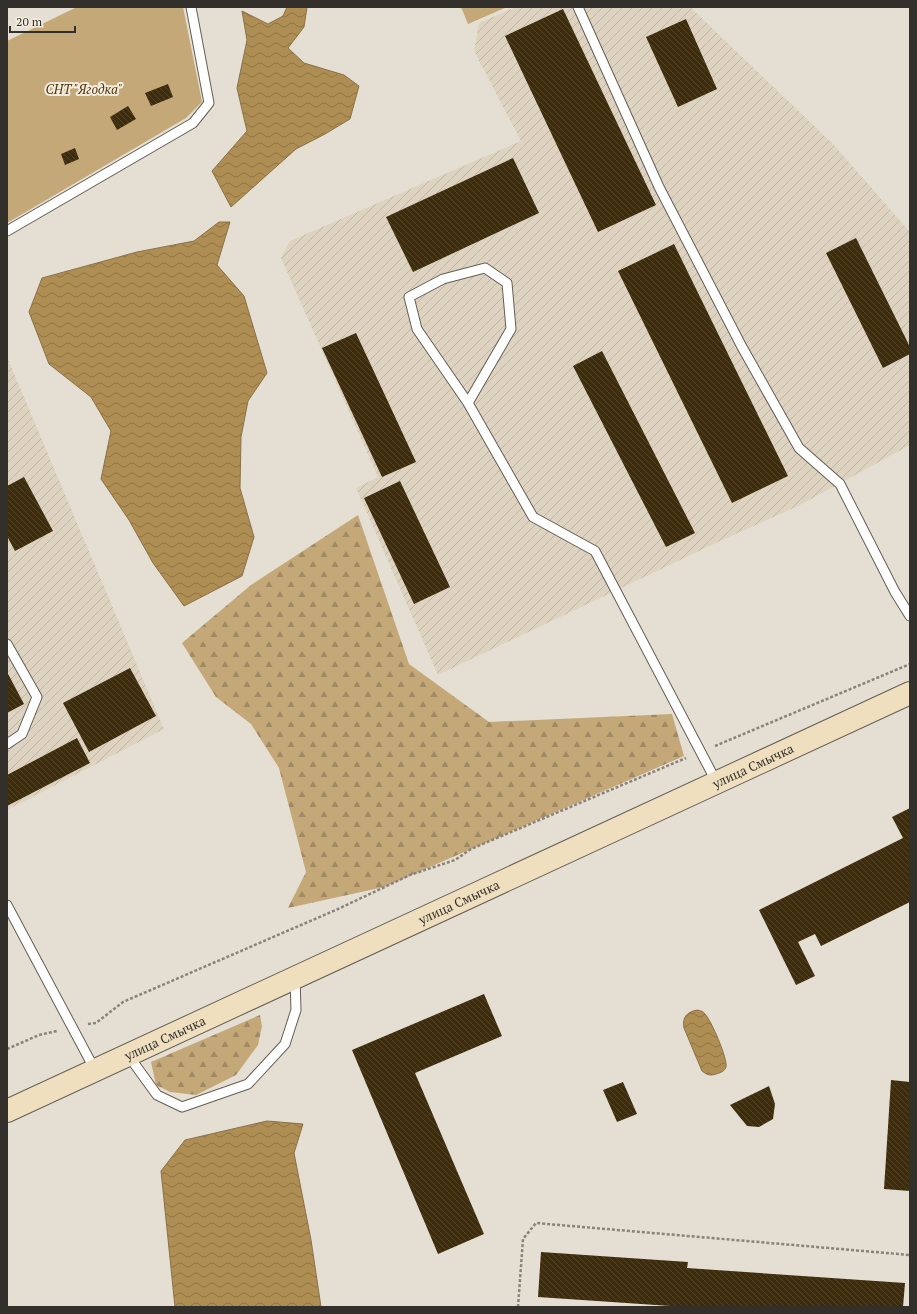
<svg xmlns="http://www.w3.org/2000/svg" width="917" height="1314" font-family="'PT Serif',serif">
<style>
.industrial{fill:url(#industrial-furrows)}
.green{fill:#c4a878}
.forest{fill:url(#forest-firs)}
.water{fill:url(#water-waves);stroke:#8a7247}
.building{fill:url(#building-back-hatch)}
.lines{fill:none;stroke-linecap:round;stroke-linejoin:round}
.lane-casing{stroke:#645e54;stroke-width:11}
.secondary-casing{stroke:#645e54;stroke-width:24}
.path{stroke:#88837b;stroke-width:2.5;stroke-dasharray:3 2;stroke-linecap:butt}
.lane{stroke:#fff;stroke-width:9}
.secondary{stroke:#efdfbe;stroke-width:22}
.labels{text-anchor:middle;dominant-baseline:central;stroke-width:4;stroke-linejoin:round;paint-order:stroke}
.park-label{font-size:13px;font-style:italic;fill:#503806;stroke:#f3ebdf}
.street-label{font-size:13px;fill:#33302c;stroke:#f3ebdf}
</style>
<defs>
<pattern id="industrial-furrows" width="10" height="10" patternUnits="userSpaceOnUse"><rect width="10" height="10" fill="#ded3c0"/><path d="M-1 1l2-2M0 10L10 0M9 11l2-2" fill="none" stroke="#bfb5a5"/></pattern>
<pattern id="forest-firs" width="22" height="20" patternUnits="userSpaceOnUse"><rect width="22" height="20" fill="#c4a878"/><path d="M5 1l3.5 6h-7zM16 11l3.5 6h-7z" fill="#a08963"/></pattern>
<pattern id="water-waves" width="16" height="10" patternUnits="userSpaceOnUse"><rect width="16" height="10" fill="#af8e53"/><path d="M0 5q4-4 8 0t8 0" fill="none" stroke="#8f7445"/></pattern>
<pattern id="building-back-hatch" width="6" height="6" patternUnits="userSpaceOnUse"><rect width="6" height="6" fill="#3e2d0d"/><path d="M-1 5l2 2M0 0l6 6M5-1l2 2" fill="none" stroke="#524328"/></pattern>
</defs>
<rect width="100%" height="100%" fill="#e5ded2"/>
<g class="industrial">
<polygon points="516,7 690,7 833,144 910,232 910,445 800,505 718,542 438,675 356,488 378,477 281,258 290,241 521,141 474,51 479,23"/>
<polygon points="7,357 164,729 7,810"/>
</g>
<g class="green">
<polygon points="77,7 183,7 202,102 186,118 7,223 7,41"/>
<polygon points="461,7 507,7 468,24"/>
</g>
<g class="forest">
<polygon points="358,515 409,664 489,722 672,714 684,756 384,887 288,908 306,872 279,768 251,724 216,697 182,643 251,585"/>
<polygon points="260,1015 262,1026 258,1045 236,1075 196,1095 170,1092 156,1085 151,1062"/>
</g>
<g class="water">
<polygon points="287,7 307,7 304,27 288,48 304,63 344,75 359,86 350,119 325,134 296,149 231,207 212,171 247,131 237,88 247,40 242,11 268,24 283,16"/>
<polygon points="219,222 230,222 217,265 244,296 267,373 248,401 241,437 240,488 254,537 242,576 184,606 153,563 129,520 101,479 111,431 91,397 49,364 29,312 42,278 137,252 194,241"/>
<path d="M697 1010C701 1011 703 1011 705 1014 711 1020 728 1059 726 1067 725 1071 720 1073 716 1074 710 1076 707 1075 702 1071L684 1028C682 1017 687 1012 697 1010Z"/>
<polygon points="267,1121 303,1124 294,1153 311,1240 321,1307 175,1307 161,1171 185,1140"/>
</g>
<g class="building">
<polygon points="563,9 656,205 598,232 505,36"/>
<polygon points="686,19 717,89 678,107 646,37"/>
<polygon points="168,84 173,97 151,106 145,93"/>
<polygon points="128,106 136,119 117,130 110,117"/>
<polygon points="75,148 79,159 65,165 61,154"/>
<polygon points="513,158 539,213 413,272 386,217"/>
<polygon points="856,238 910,347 910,354 883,368 826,253"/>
<polygon points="674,244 788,476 732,503 618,271"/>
<polygon points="356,333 416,462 382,477 322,348"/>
<polygon points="602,351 695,533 666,547 573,366"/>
<polygon points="24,477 53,531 15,551 7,536 7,486"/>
<polygon points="400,481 450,587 414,604 364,498"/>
<polygon points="130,668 156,716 89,752 63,703"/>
<polygon points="7,672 24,704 7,713"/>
<polygon points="77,738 90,763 7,806 7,775"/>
<polygon points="910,808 910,902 821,946 815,934 798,942 815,976 796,985 759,910 903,838 892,817"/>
<polygon points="484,994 502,1036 415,1073 484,1234 438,1254 352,1050"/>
<polygon points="891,1080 910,1082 910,1191 884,1189"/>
<polygon points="623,1082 637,1114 617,1122 603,1090"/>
<polygon points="769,1086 775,1104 773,1119 759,1127 747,1126 730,1105"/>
<polygon points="541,1252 688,1262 687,1268 905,1283 903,1307 685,1307 538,1297"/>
</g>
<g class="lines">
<g class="lane-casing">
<g id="lane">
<polyline points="578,7 659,187 742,347 799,448 840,484 895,592 910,616"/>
<polyline points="7,231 193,123 209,103 191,7"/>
<polyline points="468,403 417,329 409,297 443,279 485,268 507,283 511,329 468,403 533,517 595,551 717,783"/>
<polyline points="7,644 37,697 22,734 7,744"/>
<polyline points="7,905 95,1070"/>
<polyline points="128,1055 157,1095 182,1107 248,1084 285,1044 296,1010 295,978"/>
</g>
</g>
<g class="secondary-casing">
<g id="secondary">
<path id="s1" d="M7 1111 910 693"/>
</g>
</g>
<g class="path">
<polyline points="715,746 910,664"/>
<polyline points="88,1024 96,1023 123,1002 338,909 410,875 455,860 471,849 686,758"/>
<polyline points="7,1049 39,1035 57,1031"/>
<polyline points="518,1307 523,1239 536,1223 910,1255"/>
</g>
<use href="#lane" class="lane"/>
<use href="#secondary" class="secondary"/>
</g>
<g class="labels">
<g class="park-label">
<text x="84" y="89">СНТ "Ягодка"</text>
</g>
<g class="street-label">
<text stroke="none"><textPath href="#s1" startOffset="822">улица Смычка</textPath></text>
<text stroke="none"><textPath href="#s1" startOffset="498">улица Смычка</textPath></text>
<text stroke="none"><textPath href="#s1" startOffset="174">улица Смычка</textPath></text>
</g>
</g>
<rect width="917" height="1314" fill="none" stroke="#33302c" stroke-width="16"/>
<path d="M10 26v6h65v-6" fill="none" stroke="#33302c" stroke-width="2"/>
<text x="16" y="26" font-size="12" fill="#33302c" stroke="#f3ebdf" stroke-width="3" paint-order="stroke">20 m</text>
</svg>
